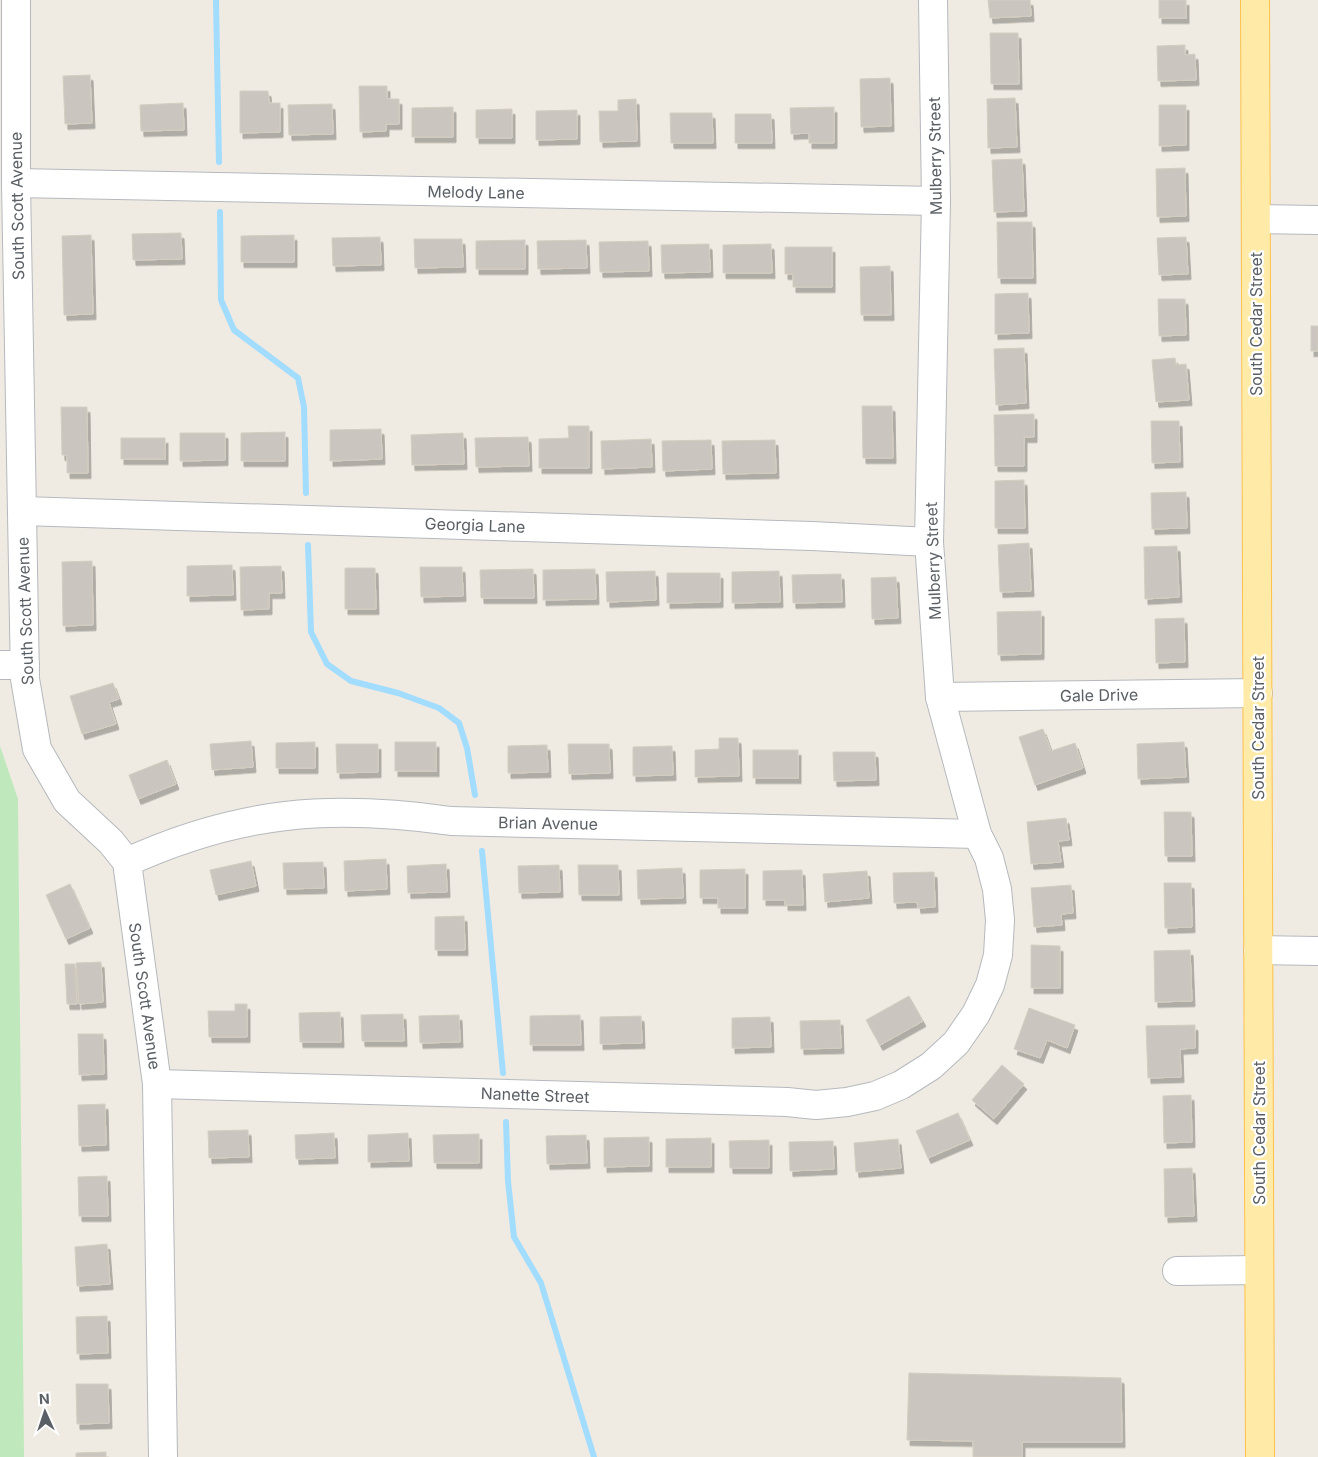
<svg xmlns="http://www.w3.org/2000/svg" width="1318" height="1457" font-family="Inter,sans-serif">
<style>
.green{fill:#bfe9bc}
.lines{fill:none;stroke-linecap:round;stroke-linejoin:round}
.stream{stroke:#a2dcff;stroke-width:6}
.building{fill:#cac6bf;stroke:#d4cdc0;filter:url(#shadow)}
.minor-casing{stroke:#b5b9be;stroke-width:30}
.major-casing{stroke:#ffc14b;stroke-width:30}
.minor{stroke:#fff;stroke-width:28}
.major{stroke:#ffeba7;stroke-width:28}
.labels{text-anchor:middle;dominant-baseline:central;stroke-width:4.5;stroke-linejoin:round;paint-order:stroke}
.street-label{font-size:16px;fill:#5a6065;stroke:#fff}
</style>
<defs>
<filter id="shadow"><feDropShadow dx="3" dy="5.5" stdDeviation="0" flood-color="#0004"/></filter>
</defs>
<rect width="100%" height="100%" fill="#efebe2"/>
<polygon class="green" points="0,746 18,799 24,1457 0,1457"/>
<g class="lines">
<g class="stream">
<polyline points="216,0 219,162"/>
<polyline points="220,212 221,300 234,330 298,378 304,407 306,493"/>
<polyline points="308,545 311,632 327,664 351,681 398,693 439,708 459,723 467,748 475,795"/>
<polyline points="482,851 503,1073"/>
<polyline points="506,1122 508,1181 514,1237 541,1283 594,1457"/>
</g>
</g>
<g class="building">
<polygon points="988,0 1030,0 1031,16 990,18"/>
<rect x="1159" y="0" width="27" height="18"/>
<polygon points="990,33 1018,33 1019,84 991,84"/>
<polygon points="1185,45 1185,55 1195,54 1196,80 1158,81 1157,46"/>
<polygon points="90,75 92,123 65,124 63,76"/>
<polygon points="890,78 891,126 861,127 860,79"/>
<polygon points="359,86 387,86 387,99 399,99 399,124 386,124 386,131 360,132"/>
<polygon points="240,91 268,91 269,103 280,103 280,132 240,133"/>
<polygon points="1015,98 1017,147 988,148 987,99"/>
<polygon points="636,99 637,141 600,142 599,111 618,111 618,100"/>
<polygon points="183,103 184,130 141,131 140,105"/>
<polygon points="332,104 333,134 289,135 288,105"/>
<polygon points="1159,105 1186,105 1186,145 1159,146"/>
<polygon points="453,107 453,137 412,137 412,108"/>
<polygon points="834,107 834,143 809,143 809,133 791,134 790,108"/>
<polygon points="512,109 512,138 476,138 476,110"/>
<polygon points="577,110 577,139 536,140 536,111"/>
<polygon points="670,113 712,113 713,143 671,143"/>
<polygon points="735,114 771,114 772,143 735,143"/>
<polygon points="1022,159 1024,211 994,212 992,160"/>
<polygon points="1185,168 1186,216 1157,217 1156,169"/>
<polygon points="997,222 1032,222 1033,278 998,278"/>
<polygon points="181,233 182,259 133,260 132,234"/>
<polygon points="91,235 93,314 64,315 62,236"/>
<polygon points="294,235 294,262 241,262 241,236"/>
<polygon points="380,237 381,265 333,266 332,238"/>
<polygon points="1186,237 1188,274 1159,275 1157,238"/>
<polygon points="414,239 462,239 463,267 415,268"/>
<polygon points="525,240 525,269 476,269 476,241"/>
<polygon points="586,240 587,268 538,269 537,241"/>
<polygon points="648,241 649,271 600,272 599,242"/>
<polygon points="709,244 710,272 662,273 661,245"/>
<polygon points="771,244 772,273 723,273 723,245"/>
<polygon points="785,247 832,247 832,287 793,287 793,274 785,274"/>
<polygon points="890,266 891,315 861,315 860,267"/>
<polygon points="1028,293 1029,333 995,334 995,294"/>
<polygon points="1158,299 1185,299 1186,335 1159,336"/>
<rect x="1311" y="326" width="7" height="25"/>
<polygon points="1024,348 1026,403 996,405 994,349"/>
<polygon points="1175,358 1176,365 1186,364 1189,400 1156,402 1152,360"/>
<polygon points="862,406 892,406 893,458 863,458"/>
<polygon points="61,407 87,407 88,473 67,473 67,455 62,455"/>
<polygon points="1034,414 1034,437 1024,437 1024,466 995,466 994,415"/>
<polygon points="1151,421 1179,421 1180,462 1152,463"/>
<polygon points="568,426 589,426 589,468 539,468 539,439 569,438"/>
<polygon points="381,429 382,459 330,461 330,430"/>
<polygon points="285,432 285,461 241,461 241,433"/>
<polygon points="180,433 225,433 225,460 180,461"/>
<polygon points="463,433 464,464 412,465 411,435"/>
<polygon points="528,437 529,466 476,467 475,438"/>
<rect x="121" y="438" width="44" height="21"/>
<polygon points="651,439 652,467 602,469 601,441"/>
<polygon points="711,440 712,469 663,471 662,441"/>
<polygon points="775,440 776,473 723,474 722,441"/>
<polygon points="1024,480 1025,528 995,528 995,481"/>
<polygon points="1186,492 1187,528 1152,529 1151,493"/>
<polygon points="1029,543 1031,591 1000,592 998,545"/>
<polygon points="1177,546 1179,597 1145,599 1144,547"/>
<polygon points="92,561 93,625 63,626 62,562"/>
<polygon points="232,565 233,595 187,596 187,566"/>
<polygon points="281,566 282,593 269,593 269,609 241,610 240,567"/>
<polygon points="420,567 462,567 463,596 421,597"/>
<polygon points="345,568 375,568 376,609 345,609"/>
<polygon points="533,569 534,598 481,598 480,570"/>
<polygon points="595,569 596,599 543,600 543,570"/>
<polygon points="655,571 656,600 607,602 606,572"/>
<polygon points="779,571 780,602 732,603 732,572"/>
<polygon points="667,573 720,573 720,602 667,603"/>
<polygon points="841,574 842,602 793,603 792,575"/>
<polygon points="896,577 898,618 872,619 871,578"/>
<polygon points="1041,611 1041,654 998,655 997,612"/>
<polygon points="1184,618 1185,662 1156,663 1155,619"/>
<polygon points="113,683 119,699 109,702 116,724 82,734 70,696"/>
<polygon points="1043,729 1051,751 1075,743 1083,768 1035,785 1019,737"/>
<polygon points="719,738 738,738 739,776 695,777 695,750 719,749"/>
<polygon points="251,741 253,767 212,770 210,744"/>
<polygon points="315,742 315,768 276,768 276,743"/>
<rect x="395" y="742" width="41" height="29"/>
<polygon points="1184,742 1186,777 1138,779 1137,744"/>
<polygon points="336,744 378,744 378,772 337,773"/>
<polygon points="568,744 609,744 610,773 569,774"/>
<polygon points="547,745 548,772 508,773 508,746"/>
<polygon points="672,746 673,775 633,776 633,747"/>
<rect x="753" y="750" width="45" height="28"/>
<polygon points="833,752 875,752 876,780 834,781"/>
<polygon points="167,760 176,784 138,799 129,775"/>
<polygon points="1164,812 1191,812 1192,856 1165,856"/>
<polygon points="1066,818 1069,840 1058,841 1061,862 1031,864 1027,822"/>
<polygon points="386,859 387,889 345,891 344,861"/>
<polygon points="251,861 256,886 216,895 210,870"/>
<polygon points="323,862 324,888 284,889 283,863"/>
<polygon points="446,864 447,892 408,893 407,866"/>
<polygon points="559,865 560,892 519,893 518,866"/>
<polygon points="578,865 618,865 619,895 579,895"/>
<polygon points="682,868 683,898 638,899 637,870"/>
<polygon points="745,869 745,908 718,908 718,898 700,898 700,870"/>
<polygon points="802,870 803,905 785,905 785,900 763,900 763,871"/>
<polygon points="867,871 869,898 825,902 823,874"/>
<polygon points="934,872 935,907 918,908 917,902 894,903 893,873"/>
<polygon points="1164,883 1191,883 1192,927 1165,928"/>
<polygon points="70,884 90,928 66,939 46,895"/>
<polygon points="1071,885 1073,913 1061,914 1062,925 1034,927 1031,888"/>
<polygon points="464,916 465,950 435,950 435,917"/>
<polygon points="1031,945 1060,946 1060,988 1031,988"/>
<polygon points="1190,950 1192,1001 1155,1002 1154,951"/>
<polygon points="101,962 103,1002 79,1004 76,963"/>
<polygon points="65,964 75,964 77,1004 67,1004"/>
<polygon points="909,996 923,1021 880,1045 866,1020"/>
<polygon points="235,1004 247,1004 247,1037 209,1037 208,1011 235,1011"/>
<polygon points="1029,1008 1075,1025 1067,1048 1047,1040 1040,1058 1014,1049"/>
<polygon points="340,1012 341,1042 300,1042 299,1013"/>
<polygon points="403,1014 404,1041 362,1041 361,1015"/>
<polygon points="459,1015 460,1042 420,1043 419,1016"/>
<polygon points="580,1015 581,1045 530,1045 530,1016"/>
<polygon points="641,1016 642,1043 600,1044 600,1017"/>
<polygon points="770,1017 771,1047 732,1048 732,1018"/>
<polygon points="840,1020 841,1048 801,1049 800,1021"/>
<polygon points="1195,1025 1195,1048 1180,1049 1181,1077 1148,1078 1146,1026"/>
<polygon points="78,1034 103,1034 104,1074 79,1075"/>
<polygon points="1002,1065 1024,1084 994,1119 972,1100"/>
<polygon points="1191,1095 1192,1142 1164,1143 1163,1096"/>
<polygon points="105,1104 106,1145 79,1146 78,1105"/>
<polygon points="958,1113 970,1140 928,1158 916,1131"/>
<polygon points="248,1130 249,1157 209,1158 208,1131"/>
<polygon points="334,1133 335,1158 296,1159 295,1135"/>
<polygon points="408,1133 409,1161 368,1162 368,1135"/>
<polygon points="479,1134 479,1163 434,1163 433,1135"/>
<polygon points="586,1135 587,1163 547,1164 546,1136"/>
<polygon points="649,1137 649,1166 604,1167 604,1138"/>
<polygon points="711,1138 711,1167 666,1167 666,1139"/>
<polygon points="898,1139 901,1168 856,1172 854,1143"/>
<polygon points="769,1140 769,1168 730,1168 729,1141"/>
<polygon points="833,1141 834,1169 790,1171 789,1142"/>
<polygon points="1192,1168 1194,1216 1165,1217 1164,1169"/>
<polygon points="107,1176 108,1216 79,1216 78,1177"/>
<polygon points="107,1244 110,1284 77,1286 75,1247"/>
<polygon points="107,1316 108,1353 77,1354 76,1317"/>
<polygon points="909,1373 1121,1378 1122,1442 1022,1442 1022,1457 973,1457 973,1441 907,1440"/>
<polygon points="76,1384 108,1384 109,1423 77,1424"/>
<polygon points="106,1452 106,1457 76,1457 76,1453"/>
</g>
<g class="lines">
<g class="minor-casing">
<g id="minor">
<polyline points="16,0 16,183 25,679 37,749 67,801 111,842 127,862 157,1084 163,1457"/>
<polyline points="16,183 936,201"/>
<polyline points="1256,219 1318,220"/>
<polyline points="22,511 812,536 929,542"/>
<polyline points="0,665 25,665"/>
<polyline points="940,697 1258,693"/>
<path d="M127 862C239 811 330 804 451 821L977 834"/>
<polyline points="1258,950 1318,951"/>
<polyline points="157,1084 787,1102 816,1105 847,1102 875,1096 901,1085 931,1066 956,1043 976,1014 990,985 998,955 1000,920 997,889 989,858 977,834 940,697 929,542 936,201 933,0"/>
<polyline points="1177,1271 1259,1270"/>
</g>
</g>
<g class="major-casing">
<polyline id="major" points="1255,0 1260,1457"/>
</g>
<use href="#minor" class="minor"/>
<use href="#major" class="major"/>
</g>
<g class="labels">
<g class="street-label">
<text transform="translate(935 156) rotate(-91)">Mulberry Street</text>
<text transform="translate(476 192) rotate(1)">Melody Lane</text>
<text transform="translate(17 206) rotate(-91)">South Scott Avenue</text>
<text transform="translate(1256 324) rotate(-90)">South Cedar Street</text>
<text transform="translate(475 525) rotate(2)">Georgia Lane</text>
<text transform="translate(933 561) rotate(-92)">Mulberry Street</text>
<text transform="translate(25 611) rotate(-92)">South Scott Avenue</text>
<text transform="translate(1099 695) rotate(-1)">Gale Drive</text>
<text transform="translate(1258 728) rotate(-90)">South Cedar Street</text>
<text transform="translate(548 823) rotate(1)">Brian Avenue</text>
<text transform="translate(145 996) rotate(82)">South Scott Avenue</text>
<text transform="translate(535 1095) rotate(2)">Nanette Street</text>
<text transform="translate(1259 1133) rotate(-90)">South Cedar Street</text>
</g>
</g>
<g transform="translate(45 1412) rotate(357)" stroke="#ffffff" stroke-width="4" paint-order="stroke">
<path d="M0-4L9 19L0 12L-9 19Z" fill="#5a6065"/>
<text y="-8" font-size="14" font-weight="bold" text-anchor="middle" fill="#5a6065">N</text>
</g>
</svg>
